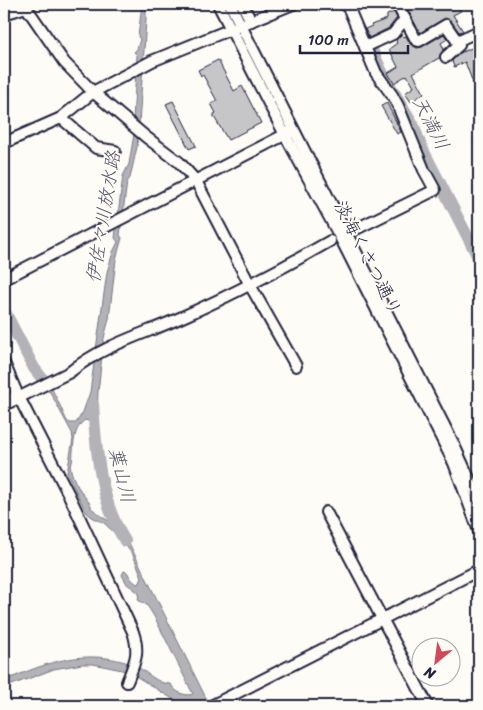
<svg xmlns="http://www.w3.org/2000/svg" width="483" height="710" font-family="Sriracha,'Klee One',sans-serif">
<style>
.water{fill:#b2b2b7;stroke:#787885}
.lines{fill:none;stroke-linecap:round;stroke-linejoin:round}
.river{stroke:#b2b2b7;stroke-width:12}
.building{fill:#c6c6c8;stroke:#22223b}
.minor-casing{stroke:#22223b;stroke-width:14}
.minor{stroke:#fdfcf7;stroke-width:10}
.labels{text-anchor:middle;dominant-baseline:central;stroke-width:4;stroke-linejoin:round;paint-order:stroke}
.street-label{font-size:18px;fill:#22223b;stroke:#fdfcf7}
.water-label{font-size:19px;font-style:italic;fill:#545466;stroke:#fdfcf7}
</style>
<rect width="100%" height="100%" fill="#fdfcf7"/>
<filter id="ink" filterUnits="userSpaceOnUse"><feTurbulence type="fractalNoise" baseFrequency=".02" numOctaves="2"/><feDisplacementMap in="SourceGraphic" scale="10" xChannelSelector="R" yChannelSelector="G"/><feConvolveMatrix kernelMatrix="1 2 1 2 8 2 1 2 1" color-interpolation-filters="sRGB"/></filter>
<g filter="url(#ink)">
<path class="water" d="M142 4H146V20L139 124 137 147 130 178 127 182 120 235 122 238 116 259 109 319 104 338 98 392 97 418 88 421 85 420C72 429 74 448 72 463L70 465C72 481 82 493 91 505V508L115 526 122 529 210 706H184L134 675 122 670 93 664H82L54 669 4 688V681C48 662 86 647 134 665 145 670 158 685 171 684 174 692 186 697 193 694L155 618 147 605 138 600 139 593 127 584 122 575 124 571 127 572 132 580 137 584 140 583 142 577 133 555 119 537 104 523 92 517 86 512 67 473 73 439 72 433 50 392C37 387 39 376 31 367 47 370 60 407 67 421L70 423H76L83 412 90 392 107 272 113 252 118 242 115 238 123 176 129 164 134 134 133 120 137 55 134 52 137 49 140 39 138 37Z"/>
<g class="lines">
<g class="river">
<polyline points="366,37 383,74 413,124 421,146 479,259"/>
<polyline points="4,310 34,368 44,381"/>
<path d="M92 406 93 404C96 451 100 501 125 541"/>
</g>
</g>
<g class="building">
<polygon points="405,4 426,4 429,10 432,7 436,10 448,4 467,4 459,8 461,11 453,15 463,31 459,32 451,21 445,18 420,33"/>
<polygon points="394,12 397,18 389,28 369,38 365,29 372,26 371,25 387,19 387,15"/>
<polygon points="402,34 403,37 406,36 410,44 417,48 422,47 444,34 447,39 441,43 444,49 440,55 439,58 413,73 424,93 411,102 405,93 414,87 407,75 394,83 388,73 398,67 389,49 397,43 396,40"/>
<polygon points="474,47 479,55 479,86 475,88 465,62 454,67 452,61 460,53"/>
<polygon points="218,60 234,91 242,86 261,123 228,140 214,117 214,114 216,113 211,104 217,101 203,75 201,76 198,70"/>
<polygon points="173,101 196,146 189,149 166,104"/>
<polygon points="387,103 401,132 397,134 381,106"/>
</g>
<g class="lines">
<g class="minor-casing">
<g id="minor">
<polyline points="24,4 64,62 93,92 146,137 179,162 196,181 250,285 296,366"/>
<polyline points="218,4 285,135 339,235 454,463 479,531"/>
<polyline points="230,4 453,443 479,500"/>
<polyline points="242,4 251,21"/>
<polyline points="344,4 349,9 376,73 392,95 398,106 424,170 435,190 354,230"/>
<polyline points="397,4 416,40 419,41 446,25 457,41 479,31"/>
<polyline points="4,14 26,7"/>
<polyline points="365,47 393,34 405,19"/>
<polyline points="446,57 459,45 457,41"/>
<polyline points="61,118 96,148 115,151"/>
<polyline points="4,143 61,118 93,92 152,61 293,4"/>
<polyline points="4,279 290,132"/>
<polyline points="4,363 16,391 14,398"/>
<path d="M14 398 22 403 26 411 69 495 133 632C140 653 135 662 127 682"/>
<path d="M4 405 70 372C103 345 142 335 180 318 232 295 281 269 330 241"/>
<polyline points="326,512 428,706"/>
<polyline points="211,706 479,570"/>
</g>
</g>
<use href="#minor" class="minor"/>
</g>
</g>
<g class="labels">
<g class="street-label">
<text transform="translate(368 258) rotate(63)">淡海くさつ通り</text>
</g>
<g class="water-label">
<text transform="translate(431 123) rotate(63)">天満川</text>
<text transform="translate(103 217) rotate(-81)">伊佐々川放水路</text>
<text transform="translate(122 475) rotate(76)">葉山川</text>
</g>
</g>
<rect width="483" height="710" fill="none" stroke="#fdfcf7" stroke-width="20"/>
<rect x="10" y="10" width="463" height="690" fill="none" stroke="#22223b" stroke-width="2" filter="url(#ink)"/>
<g transform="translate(436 662) rotate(209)"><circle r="24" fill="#fdfcf7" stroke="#a5a5ac"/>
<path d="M0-4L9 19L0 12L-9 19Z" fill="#d1495b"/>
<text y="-8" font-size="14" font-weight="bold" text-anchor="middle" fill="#22223b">N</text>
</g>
<path d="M300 45v8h108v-8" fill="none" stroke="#22223b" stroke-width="2.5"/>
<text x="308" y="45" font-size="15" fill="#22223b" stroke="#fdfcf7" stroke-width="4" paint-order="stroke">100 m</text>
</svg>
